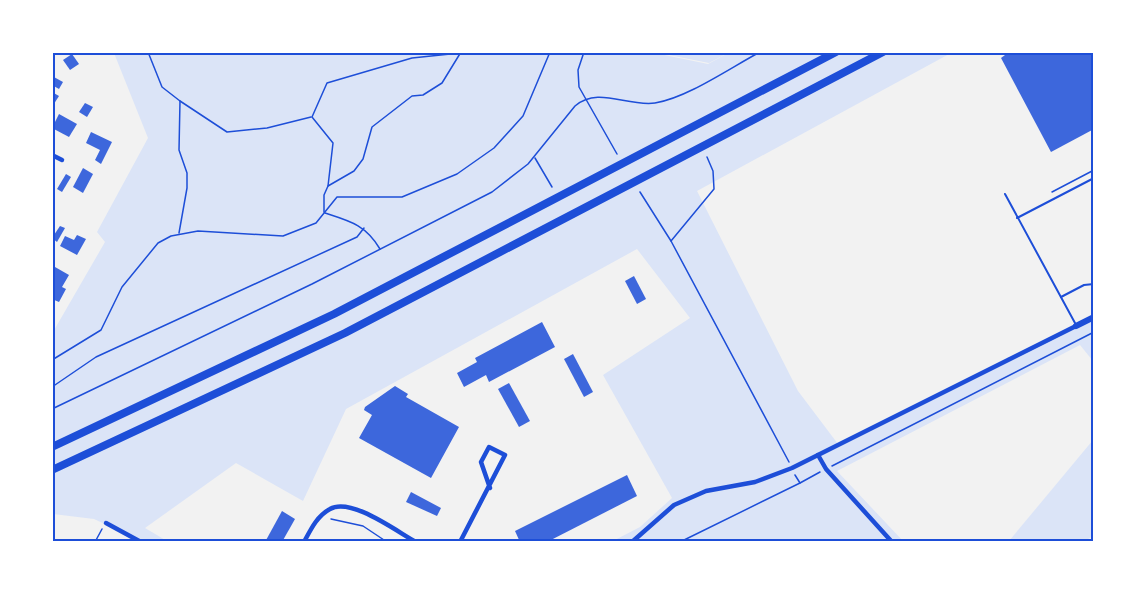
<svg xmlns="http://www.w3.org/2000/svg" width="1146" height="594" font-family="'Libre Baskerville',serif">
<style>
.green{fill:#dbe4f7}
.building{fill:#3d67dc}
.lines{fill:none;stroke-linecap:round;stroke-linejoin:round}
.path{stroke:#1d4ed8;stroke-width:1.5}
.service{stroke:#1d4ed8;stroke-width:2}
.minor{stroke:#1d4ed8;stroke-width:4.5}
.tertiary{stroke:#1d4ed8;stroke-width:6}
.motorway{stroke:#1d4ed8;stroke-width:8}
.neatline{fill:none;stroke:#1d4ed8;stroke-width:2}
</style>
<rect width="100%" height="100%" fill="#f2f2f2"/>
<g class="green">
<polygon points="650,52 708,64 730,52 951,53 697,191 798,391 838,444 1093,315 1093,361 1080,345 837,471 903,541 613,541 640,527 672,498 603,375 690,318 637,249 346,409 303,501 236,463 145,528 167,541 141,541 94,519 53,514 53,332 105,242 97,232 148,138 114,53"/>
<polygon points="659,53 728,53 709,63"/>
<polygon points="1093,440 1093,536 1085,541 1009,541"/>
</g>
<g class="building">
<polygon points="1009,52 1094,52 1094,129 1051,152 1001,58"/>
<polygon points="72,54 79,64 70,70 63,60"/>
<polygon points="52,76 63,82 59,89 52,85"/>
<polygon points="52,92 59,96 52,107"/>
<polygon points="85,103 93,107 87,117 79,112"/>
<polygon points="59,114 77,124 69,137 52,128"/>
<polygon points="91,132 112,142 101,164 95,160 100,150 86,143"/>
<polygon points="83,168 93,174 83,193 73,187"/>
<polygon points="66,174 71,177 62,192 57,189"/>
<polygon points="60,226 65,228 57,242 52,238"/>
<polygon points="77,235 86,239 77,255 60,246 65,236 74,240"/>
<polygon points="55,267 69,275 62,287 66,289 59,302 52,299"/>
<polygon points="634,276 646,299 637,304 625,281"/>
<polygon points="542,322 555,347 489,382 486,375 464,387 457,373 477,362 475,358"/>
<polygon points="573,354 593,392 584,397 564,359"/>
<polygon points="509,383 530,421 519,427 498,389"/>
<polygon points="395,386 408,394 406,397 459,427 431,478 359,438 372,415 364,410 365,407"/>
<polygon points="627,475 637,496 547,542 520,542 515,531"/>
<polygon points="411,492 441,508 437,516 406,502"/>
<polygon points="282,511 295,519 282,542 265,542"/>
</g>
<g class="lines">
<g class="path">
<polyline points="148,52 162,87 180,101 179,150 187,173 187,188 179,233"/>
<polyline points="584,52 578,70 579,87 617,154"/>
<polyline points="180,101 227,132 267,128 311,117"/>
<polyline points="535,158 552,187"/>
<polyline points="328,186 333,143 312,117 327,83 412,58 460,53"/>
<polyline points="640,192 671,241 789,462"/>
<polyline points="1052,192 1094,170"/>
<polyline points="324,212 324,195 328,186 354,171 363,159 372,127 412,96 423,95 442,83 461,52"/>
<path d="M325 213C350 221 366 225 380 249"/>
<polyline points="671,241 714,189 713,171 707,157"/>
<polyline points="52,360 101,330 122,287 158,243 171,236 198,231 283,236 316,223 337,197 402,197 457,174 494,148 523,116 550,52"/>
<polyline points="52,387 96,357 357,237 364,228"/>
<path d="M52 409 312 284 492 192 528 164 575 106C598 86 627 107 655 103 687 98 730 68 760 52"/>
<polyline points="832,466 1094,332"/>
<polyline points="800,483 820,472"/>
<polyline points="331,519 363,526 387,542"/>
<polyline points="95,542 102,529"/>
<polyline points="680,542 800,483 795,475"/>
</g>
<g class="service">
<polyline points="1005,194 1075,323"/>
<polyline points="1017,218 1094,178"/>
<polyline points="1061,297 1084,285 1094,284"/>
</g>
<g class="minor">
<polyline points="52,155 62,160"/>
<polyline points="818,455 826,469 892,542"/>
<polyline points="106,523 141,542"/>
<path d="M304 542C311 529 317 516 330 509 351 497 396 531 416 542"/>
<polyline points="460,542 505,455 489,447 481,462 490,488"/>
<polyline points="632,542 674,505 706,491 755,482 792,468 1076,326"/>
</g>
<polyline class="tertiary" points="1076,326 1094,317"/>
<g class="motorway">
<polyline points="52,447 334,314 836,52"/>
<polyline points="52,470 345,333 883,52"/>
</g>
</g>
<rect width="1146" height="594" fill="none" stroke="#ffffff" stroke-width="108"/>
<rect x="54" y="54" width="1038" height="486" class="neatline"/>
</svg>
